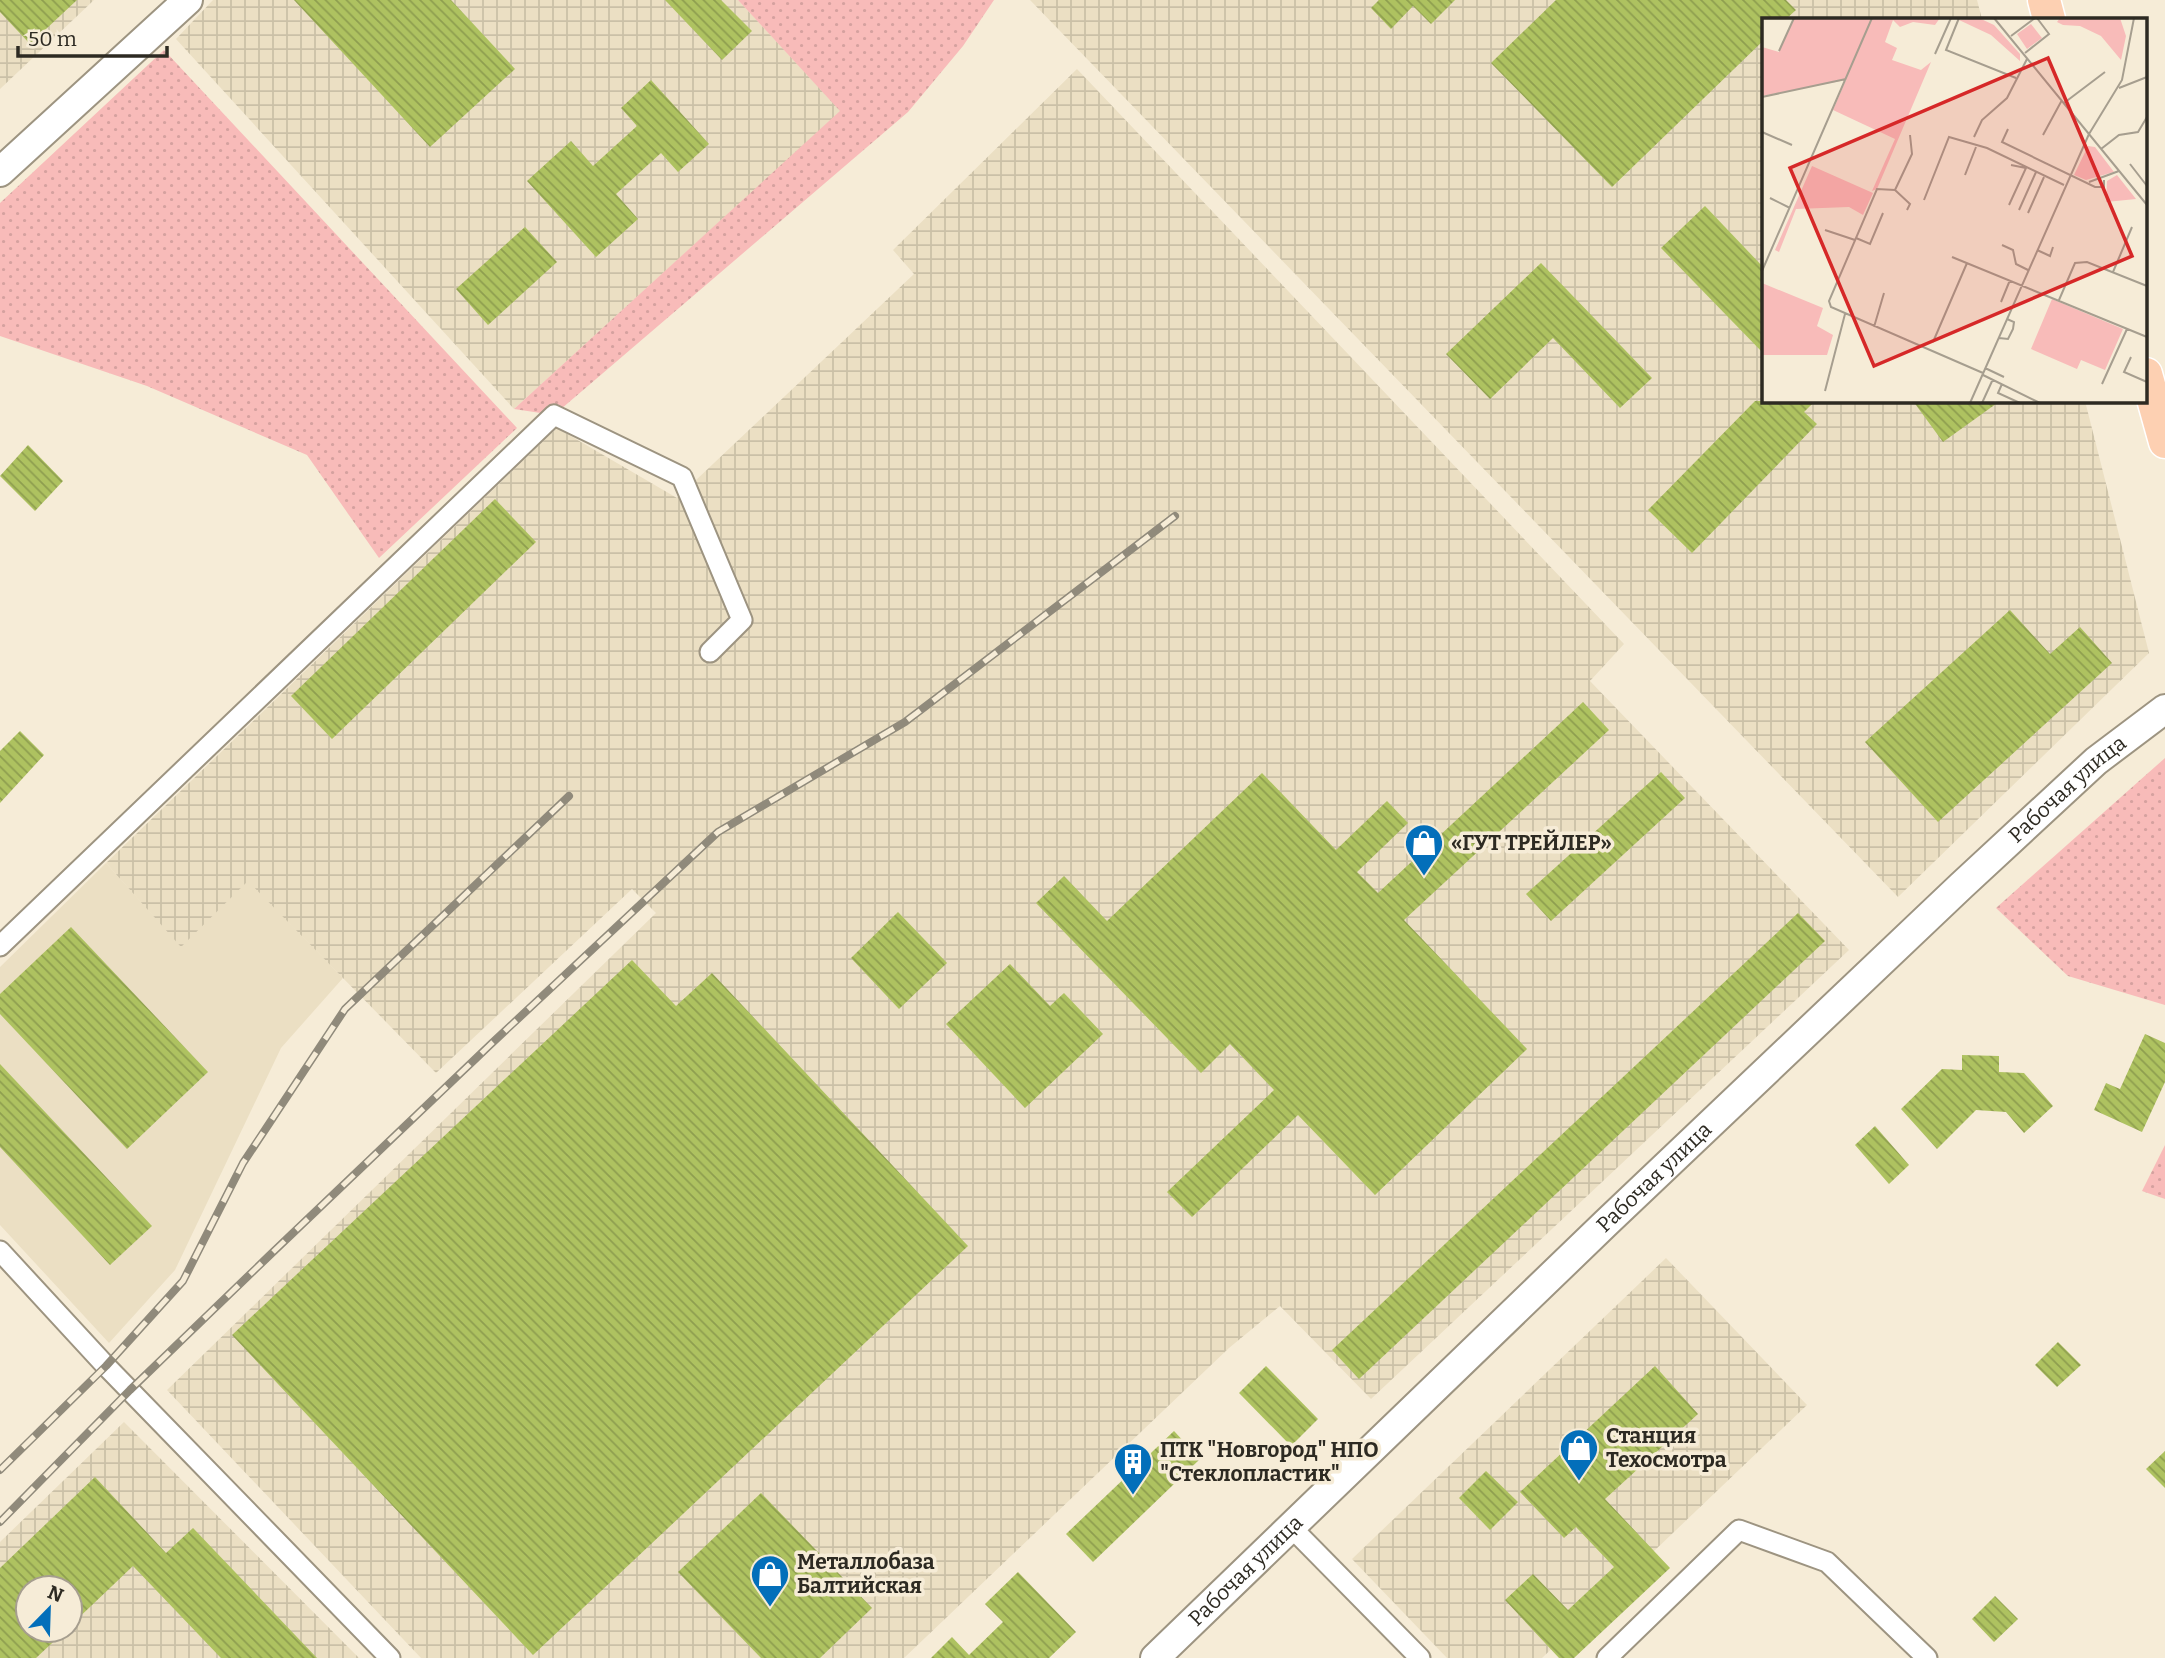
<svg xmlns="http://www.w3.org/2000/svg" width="2165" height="1658" font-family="Bitter,serif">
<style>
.built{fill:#ebdfc3}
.industrial{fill:url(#industrial-grid);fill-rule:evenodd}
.grass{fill:url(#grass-dots)}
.building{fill:url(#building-back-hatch)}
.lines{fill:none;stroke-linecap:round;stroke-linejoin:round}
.street-casing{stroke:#9d9481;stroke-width:23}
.secondary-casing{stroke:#9d9481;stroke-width:32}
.primary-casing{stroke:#fff;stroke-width:35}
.street{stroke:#fff;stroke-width:19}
.secondary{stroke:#fff;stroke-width:28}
.primary{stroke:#fdd0b2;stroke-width:32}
.rail-casing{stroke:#908a7b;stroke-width:8}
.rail{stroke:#f6ecd7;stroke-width:5;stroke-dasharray:16;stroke-linecap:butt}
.labels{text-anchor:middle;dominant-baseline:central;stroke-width:7;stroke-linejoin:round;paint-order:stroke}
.street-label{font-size:21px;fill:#2d2a22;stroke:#f6ecd7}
.poi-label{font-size:21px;font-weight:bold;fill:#2d2a22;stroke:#f6ecd7;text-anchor:start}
.inset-road{fill:none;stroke:#a69e8f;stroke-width:2}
.view{fill:#d62828;fill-opacity:0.15;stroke:#d62828;stroke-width:3.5}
.inset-edge{fill:none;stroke:#2d2a22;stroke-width:3.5}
</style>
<defs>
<pattern id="industrial-grid" width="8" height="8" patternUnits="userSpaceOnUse" patternTransform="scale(1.75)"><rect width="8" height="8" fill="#ebdfc3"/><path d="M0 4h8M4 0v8" fill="none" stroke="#cac0a7"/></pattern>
<pattern id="grass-dots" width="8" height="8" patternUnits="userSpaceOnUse" patternTransform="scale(1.75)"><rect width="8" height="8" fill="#f8bbb9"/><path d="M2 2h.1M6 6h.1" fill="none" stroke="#d5a19f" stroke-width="1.8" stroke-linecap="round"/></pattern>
<pattern id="building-back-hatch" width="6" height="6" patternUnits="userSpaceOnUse" patternTransform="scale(1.75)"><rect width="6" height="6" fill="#aec260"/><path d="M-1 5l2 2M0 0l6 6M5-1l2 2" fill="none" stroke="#8e9e4f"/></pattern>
</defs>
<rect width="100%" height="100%" fill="#f6ecd7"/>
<polygon class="built" points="106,863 181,946 248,880 343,978 281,1048 175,1270 109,1343 0,1225 0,967"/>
<g class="industrial">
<polygon points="0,0 94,0 0,89"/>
<polygon points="213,0 738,0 841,111 514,409 176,39"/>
<polygon points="1030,0 1977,0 1982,19 1764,19 1764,401 2085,401 2149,653 1898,897"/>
<polygon points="1077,69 1624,644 1590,681 1849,950 1371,1399 1280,1306 1229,1348 904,1658 421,1658 167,1390 656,913 632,889 436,1073 248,881 181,947 106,863 557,428 677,498 914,274 893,250"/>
<polygon points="1666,1258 1807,1405 1542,1658 1447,1658 1352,1559"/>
<path d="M124 1422 359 1658H0V1542ZM28 1588H70V1630H28Z"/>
</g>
<g class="grass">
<polygon points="738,0 994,0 963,46 908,112 554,415 514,409 840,111"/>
<polygon points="164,50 517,428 379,558 307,455 147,386 0,336 0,203"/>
<polygon points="2165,758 2165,1005 2068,976 1996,908"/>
<polygon points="2165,1145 2165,1199 2142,1191"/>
</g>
<g class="building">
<polygon points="0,0 77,0 30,44 0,12"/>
<polygon points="294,0 451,0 515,69 430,147"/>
<polygon points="665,0 721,0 752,31 722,60"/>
<polygon points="1379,0 1455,0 1431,24 1413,6 1391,29 1371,8"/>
<polygon points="1556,0 1786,0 1796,10 1786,19 1764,19 1764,40 1612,187 1491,63"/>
<polygon points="651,80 709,144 678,172 661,153 616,194 638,219 596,257 527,181 571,141 593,166 637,126 621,108"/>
<polygon points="1705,206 1764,268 1764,354 1661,248"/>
<polygon points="525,227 557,262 488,325 456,289"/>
<polygon points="1541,263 1652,378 1620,408 1553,338 1490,399 1446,354"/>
<polygon points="1755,401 1815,401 1804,412 1817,424 1692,553 1648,510"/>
<polygon points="1913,401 2000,401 1943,442"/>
<polygon points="28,445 63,481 35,511 0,476"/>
<polygon points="495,499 536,542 332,739 291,696"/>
<polygon points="2010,610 2050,654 2080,627 2112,663 1938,822 1865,742"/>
<polygon points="1583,702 1609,730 1404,920 1527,1049 1375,1195 1298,1115 1192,1217 1167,1192 1274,1090 1230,1044 1201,1073 1036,903 1064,876 1107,921 1262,773 1336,850 1387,801 1408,823 1357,872 1378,893"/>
<polygon points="20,731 44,755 0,803 0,751"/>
<polygon points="1661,772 1685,798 1551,921 1526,894"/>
<polygon points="898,912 947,963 899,1009 851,958"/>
<polygon points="1798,913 1825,941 1359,1379 1332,1350"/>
<polygon points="71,927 208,1072 127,1149 0,1014 0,994"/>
<polygon points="632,960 676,1006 712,973 968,1246 533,1655 232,1335"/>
<polygon points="1010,964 1050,1006 1064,993 1103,1034 1025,1108 946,1024"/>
<polygon points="2145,1034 2165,1043 2165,1082 2142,1132 2094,1110 2106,1083 2120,1089"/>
<polygon points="1962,1055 1999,1056 1999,1072 2024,1073 2053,1106 2024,1133 2006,1112 1976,1110 1937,1149 1901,1109 1942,1069 1962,1070"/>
<polygon points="0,1064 152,1226 110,1265 0,1147"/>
<polygon points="1875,1126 1909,1165 1889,1184 1855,1145"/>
<polygon points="2058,1342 2081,1365 2057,1387 2035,1365"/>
<polygon points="1266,1366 1318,1419 1291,1446 1239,1393"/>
<polygon points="1655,1366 1698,1414 1605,1499 1670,1568 1574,1658 1559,1658 1505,1600 1533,1574 1568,1610 1614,1567 1576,1527 1564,1538 1520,1492"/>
<polygon points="1174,1431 1200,1459 1093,1562 1066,1534"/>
<polygon points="2165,1451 2165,1488 2146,1469"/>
<polygon points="1486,1471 1518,1502 1490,1530 1459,1498"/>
<polygon points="95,1477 166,1553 193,1528 317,1658 221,1658 133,1566 70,1626 70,1588 28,1588 28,1630 66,1630 36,1658 0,1658 0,1568"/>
<polygon points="761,1493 872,1608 820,1658 761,1658 678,1572"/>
<polygon points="1018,1572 1076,1632 1049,1658 931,1658 952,1637 969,1655 1003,1622 985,1604"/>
<polygon points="1995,1596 2018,1619 1994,1642 1972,1619"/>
</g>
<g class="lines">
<g class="street-casing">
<g id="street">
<polyline points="0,946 554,415 682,477 742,620 710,652"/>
<polyline points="0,1251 106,1366 390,1658"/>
<polyline points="1290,1526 1420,1658"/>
<polyline points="1607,1658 1739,1530 1827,1562 1927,1658"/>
</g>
</g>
<g class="secondary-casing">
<g id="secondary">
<polyline points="0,172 188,0"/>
<path id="s1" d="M1155 1658 1606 1223 1961 886 2096 761 2165 709"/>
</g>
</g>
<g class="primary-casing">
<g id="primary">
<polyline points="2044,0 2049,19"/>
<polyline points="2146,374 2165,442"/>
</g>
</g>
<use href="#street" class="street"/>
<use href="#secondary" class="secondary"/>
<use href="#primary" class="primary"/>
<g class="rail-casing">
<g id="rail">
<polyline points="0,1470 106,1366 183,1281 243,1163 345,1009 569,796"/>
<polyline points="0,1522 130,1390 272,1253 491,1044 718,832 905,722 1175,516"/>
</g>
</g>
<use href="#rail" class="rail"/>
</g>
<defs>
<g id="shop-pin" transform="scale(2.0125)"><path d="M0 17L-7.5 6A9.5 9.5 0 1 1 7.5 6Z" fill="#036fba" stroke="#f6ecd7"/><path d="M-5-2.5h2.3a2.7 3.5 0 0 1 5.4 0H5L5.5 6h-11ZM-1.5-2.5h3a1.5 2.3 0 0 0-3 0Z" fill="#fff"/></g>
<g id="building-pin" transform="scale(2.0125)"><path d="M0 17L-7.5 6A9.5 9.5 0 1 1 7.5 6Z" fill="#036fba" stroke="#f6ecd7"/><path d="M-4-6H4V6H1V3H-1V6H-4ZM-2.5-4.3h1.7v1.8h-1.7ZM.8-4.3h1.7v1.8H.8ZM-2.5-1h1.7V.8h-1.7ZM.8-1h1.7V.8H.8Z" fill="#fff"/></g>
</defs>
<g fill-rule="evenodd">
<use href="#shop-pin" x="1424" y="843"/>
<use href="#shop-pin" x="1579" y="1448"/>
<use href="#building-pin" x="1133" y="1462"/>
<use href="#shop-pin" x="770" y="1574"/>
</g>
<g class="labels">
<g class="street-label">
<text stroke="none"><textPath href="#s1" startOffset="1260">Рабочая улица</textPath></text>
<text stroke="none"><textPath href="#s1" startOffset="693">Рабочая улица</textPath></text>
<text stroke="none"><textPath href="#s1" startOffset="126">Рабочая улица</textPath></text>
</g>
<g class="poi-label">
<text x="1451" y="843">«ГУТ ТРЕЙЛЕР»</text>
<text x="1606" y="1436">Станция<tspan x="1606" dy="24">Техосмотра</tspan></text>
<text x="1160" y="1450">ПТК "Новгород" НПО<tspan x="1160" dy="24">"Стеклопластик"</tspan></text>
<text x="797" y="1562">Металлобаза<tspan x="797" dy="24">Балтийская</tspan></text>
</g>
</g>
<g transform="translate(1762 18)">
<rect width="385" height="385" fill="#f6ecd7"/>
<path d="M32 0H178L173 7 151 4 138 9 131 2 123 24 135 30 130 42 159 52 169 44 115 171 110 173 133 121 71 92 84 62 0 78V29L17 34ZM217 0 232 7 258 36V43L229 17 197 2ZM298 0H358L364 18 359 42 339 18 318 8 301 7 295 4ZM269 6 280 20 265 31 255 16ZM326 128 333 129 352 154 324 162 312 157ZM50 148 111 175 101 197 87 189 34 191 17 234 13 232ZM355 157 374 181 344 184 345 163ZM0 265 61 290 55 308 71 317 65 337H0ZM290 281 361 311 343 352 319 342 315 351 269 331Z" fill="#f8bbb9"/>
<path class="inset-road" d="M197 0 184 32 254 60M232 0 385 187M249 18 273 0M17 33 32 0M263 35 287 16 275 0M173 36 189 0M357 70 385 59M0 79 84 61M302 85 343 54M246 111 240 124 333 169H342V162M0 114 30 127M327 116 360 62 372 0M281 117 300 82M212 119 220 102 245 80 265 41M339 131 357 117 376 114 385 99M368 146 385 168M203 157 214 129M327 164 357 153M133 172 150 136 148 117M8 180 28 190M162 182 187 119 225 130 302 167M247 187 264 150 249 147M145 192 148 186 133 172 115 171 67 283 69 289 221 355M257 192 274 154M266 195 282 159M63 212 93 222M94 220 108 226 121 195M240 227 251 232 254 246 266 252M275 232 288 238 291 229M190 239 385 319M0 253 110 0M351 254 370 209M297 282 313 245 325 244 385 268M239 284 248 262M112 309 122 275M237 320 246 321 251 311 252 304 245 301M171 324 205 245M369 339 362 354 385 364M223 350 242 359M221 357 278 385M240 366 236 375 258 385M340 366 365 311M63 373 83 296M208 385 327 116M220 385 231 361"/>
<path class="view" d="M286 40 370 238 112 348 28 150Z"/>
<rect width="385" height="385" class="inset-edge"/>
</g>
<g transform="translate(49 1609) rotate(23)"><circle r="33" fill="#f6ecd7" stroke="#a69e8f" stroke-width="2"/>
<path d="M0-5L12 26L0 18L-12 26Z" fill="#036fba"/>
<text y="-10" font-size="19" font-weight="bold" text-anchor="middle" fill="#2d2a22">N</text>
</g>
<path d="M18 46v10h149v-10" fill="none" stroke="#2d2a22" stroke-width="3.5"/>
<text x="28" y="46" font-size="21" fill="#2d2a22" stroke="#f6ecd7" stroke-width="5" paint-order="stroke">50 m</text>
</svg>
